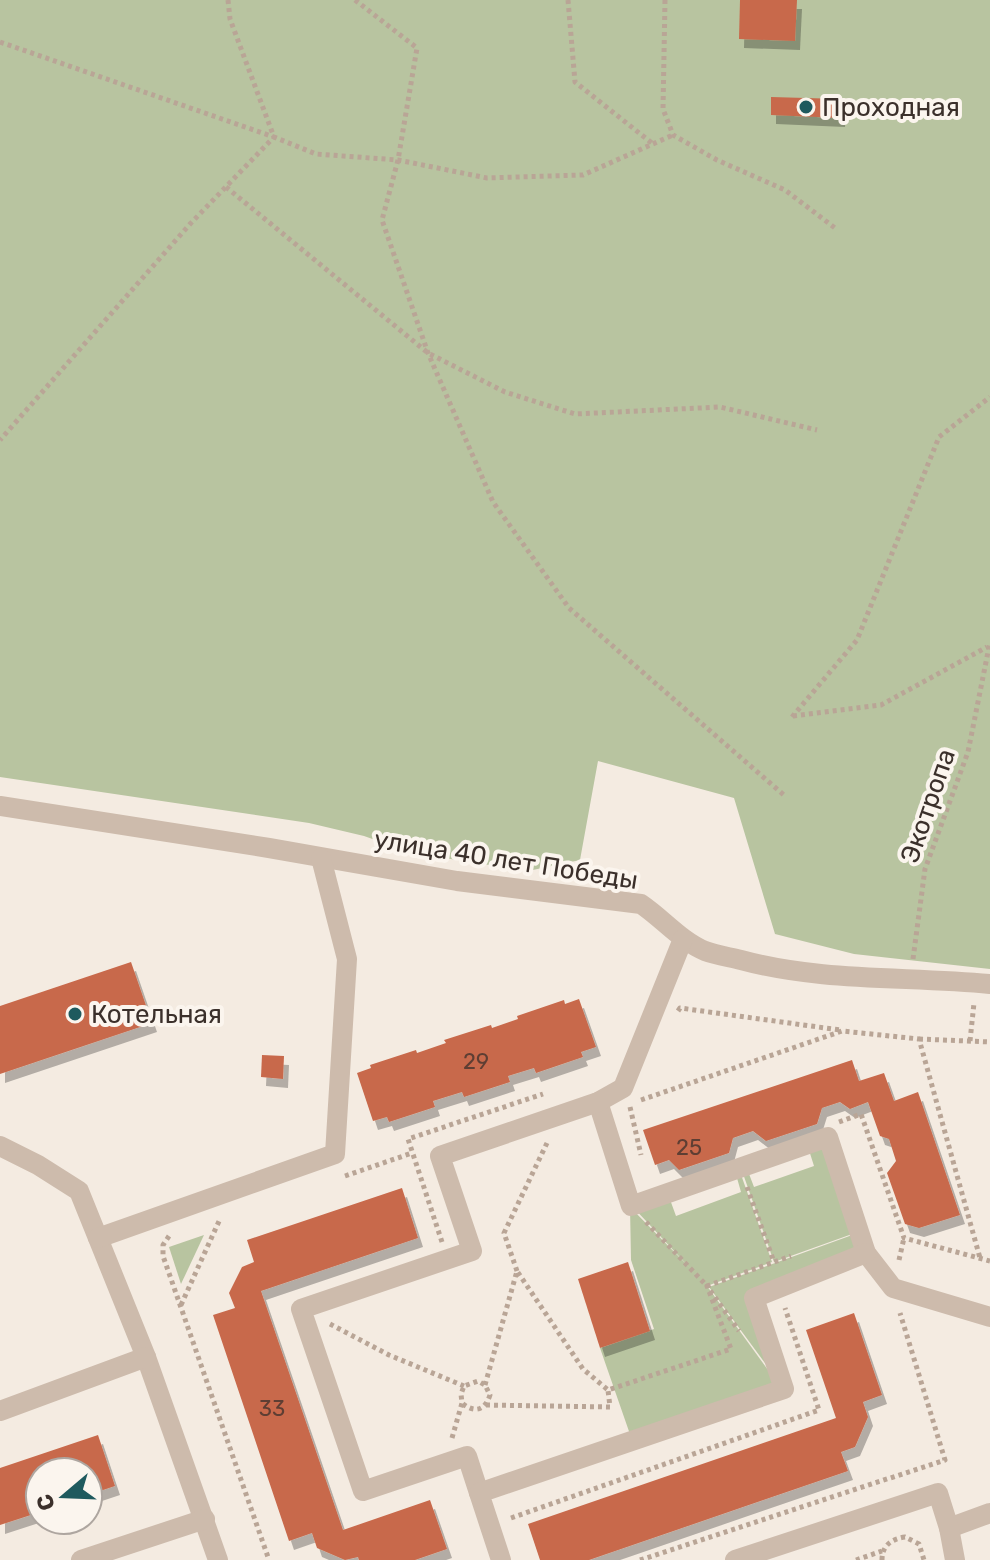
<svg xmlns="http://www.w3.org/2000/svg" width="990" height="1560" font-family="Rubik,sans-serif">
<style>
.green{fill:#b8c4a0}
.building{fill:#c8694b;filter:url(#shadow)}
.lines{fill:none;stroke-linecap:round;stroke-linejoin:round}
.path{stroke:#b9a596;stroke-width:5;stroke-dasharray:4 4;stroke-linecap:butt}
.minor{stroke:#cdbbac;stroke-width:20}
.poi-dot{fill:#1f5a5e;stroke:#fbf5ee;stroke-width:3}
.labels{text-anchor:middle;dominant-baseline:central;stroke-width:8;stroke-linejoin:round;paint-order:stroke}
.number-label{font-size:22px;fill:#5e3e33}
.poi-label{font-size:26px;fill:#3b302b;stroke:#fbf5ee;text-anchor:start}
.street-label{font-size:26px;fill:#3b302b;stroke:#fbf5ee}
</style>
<defs>
<filter id="shadow"><feDropShadow dx="5" dy="9" stdDeviation="0" flood-color="#0004"/></filter>
</defs>
<rect width="100%" height="100%" fill="#f4ebe1"/>
<g class="green">
<polygon points="0,0 990,0 990,969 854,954 775,934 734,798 598,761 580,860 528,871 412,853 364,836 309,823 0,777"/>
<polygon points="823,1141 855,1233 774,1262 741,1168 746,1166 754,1187 814,1166 808,1147"/>
<polygon points="739,1169 772,1262 707,1286 781,1388 632,1440 600,1348 654,1329 631,1260 630,1207 690,1268 632,1206 668,1194 676,1216 741,1192 735,1171"/>
<polygon points="855,1234 862,1254 753,1298 784,1389 709,1287"/>
<polygon points="204,1235 181,1284 169,1247"/>
</g>
<g class="building">
<polygon points="740,0 797,0 795,41 739,39"/>
<polygon points="771,97 841,99 840,118 771,115"/>
<polygon points="131,962 152,1023 0,1074 0,1006"/>
<polygon points="579,999 596,1047 581,1052 583,1057 536,1073 534,1068 508,1076 510,1082 464,1097 462,1092 433,1101 435,1107 389,1122 387,1117 373,1121 357,1073 371,1068 370,1065 416,1050 417,1053 446,1043 444,1040 491,1025 492,1028 518,1019 517,1016 564,1000 565,1004"/>
<polygon points="262,1055 284,1056 283,1079 261,1077"/>
<polygon points="852,1060 859,1081 884,1073 894,1101 918,1092 960,1215 919,1228 905,1224 887,1173 896,1161 889,1139 880,1136 868,1102 850,1109 840,1102 822,1108 817,1124 766,1141 753,1131 733,1138 729,1153 679,1170 669,1160 655,1165 643,1130"/>
<polygon points="402,1188 418,1238 261,1291 343,1530 430,1500 447,1549 415,1560 359,1560 358,1557 345,1560 317,1548 312,1533 289,1541 213,1315 235,1308 229,1293 242,1267 254,1262 247,1240"/>
<polygon points="628,1262 650,1331 600,1348 578,1279"/>
<polygon points="854,1313 882,1395 863,1402 868,1417 855,1447 841,1452 848,1471 589,1560 540,1560 528,1524 836,1418 806,1330"/>
<polygon points="98,1435 115,1486 88,1495 88,1472 40,1472 40,1512 0,1525 0,1468"/>
</g>
<g class="lines">
<g class="path">
<polyline points="228,0 230,19 274,137 316,154 398,160 487,178 583,175 673,135"/>
<polyline points="355,0 417,48 398,160 382,220 428,353 493,502 569,608 785,796"/>
<polyline points="568,0 575,82 653,144"/>
<polyline points="665,0 663,109 673,135 717,160 785,190 835,228"/>
<polyline points="0,42 274,137 190,224 0,440"/>
<polyline points="226,187 428,353 505,392 575,414 720,407 817,430"/>
<polyline points="793,716 881,705 987,647"/>
<polyline points="792,717 857,640 939,437 990,397"/>
<polyline points="913,959 925,869 968,752 990,642"/>
<polyline points="678,1011 680,1008 840,1030"/>
<polyline points="919,1039 990,1042"/>
<polyline points="970,1041 974,1003"/>
<polyline points="641,1100 842,1031 919,1039 980,1258"/>
<polyline points="630,1107 641,1155"/>
<polyline points="839,1122 861,1114 904,1238 990,1261"/>
<polyline points="345,1176 412,1153"/>
<polyline points="747,1187 774,1262"/>
<polyline points="646,1222 707,1286 791,1256"/>
<polyline points="169,1236 163,1245 163,1256 269,1560"/>
<polyline points="442,1242 408,1139 543,1094"/>
<polyline points="899,1260 904,1238"/>
<polyline points="517,1271 504,1233 547,1143"/>
<polyline points="181,1305 220,1219"/>
<polyline points="330,1324 389,1355 464,1386"/>
<polyline points="485,1385 517,1271 583,1369 608,1390 731,1349 707,1286 739,1331"/>
<polyline points="486,1405 610,1407 608,1390"/>
<path d="M452 1438 462 1403 461 1394 464 1386 478 1381 485 1385 490 1395C485 1410 475 1414 462 1403"/>
<polyline points="511,1518 819,1410 785,1308"/>
<polyline points="640,1560 945,1460 900,1313"/>
<polyline points="856,1560 882,1551"/>
<path d="M882 1560C882 1546 891 1539 905 1537L919 1544 924 1560"/>
</g>
<g class="minor">
<path d="M0 806 269 848 457 881 641 904C663 919 681 941 705 951 716 955 729 957 741 960 822 982 906 976 990 984"/>
<polyline points="598,1102 631,1206 828,1137 866,1253 893,1288 990,1317"/>
<polyline points="0,1146 38,1165 79,1191 146,1357 218,1560"/>
<polyline points="98,1238 335,1154 347,959 321,858"/>
<polyline points="0,1411 146,1357"/>
<polyline points="479,1493 467,1456 363,1491 301,1309 472,1251 440,1156 598,1102 623,1088 683,939"/>
<polyline points="949,1528 990,1513"/>
<polyline points="81,1560 205,1519"/>
<polyline points="501,1560 479,1493 784,1389 754,1298 866,1253"/>
<polyline points="735,1560 938,1493 949,1528 955,1560"/>
</g>
</g>
<g class="poi-dot">
<circle cx="806" cy="107" r="8"/>
<circle cx="75" cy="1014" r="8"/>
</g>
<g class="labels">
<g class="number-label">
<text x="476" y="1061">29</text>
<text x="689" y="1147">25</text>
<text x="272" y="1408">33</text>
</g>
<g class="poi-label">
<text x="822" y="107">Проходная</text>
<text x="91" y="1014">Котельная</text>
</g>
<g class="street-label">
<text transform="translate(928 806) rotate(-71)">Экотропа</text>
<text transform="translate(506 860) rotate(9)">улица 40 лет Победы</text>
</g>
</g>
<g transform="translate(64 1496) rotate(251)"><circle r="38" fill="#fbf5ee" stroke="#aea6a0" stroke-width="2"/>
<path d="M0-6L14 30L0 20L-14 30Z" fill="#1f5a5e"/>
<text y="-12" font-size="22" font-weight="bold" text-anchor="middle" fill="#3b302b">С</text>
</g>
</svg>
